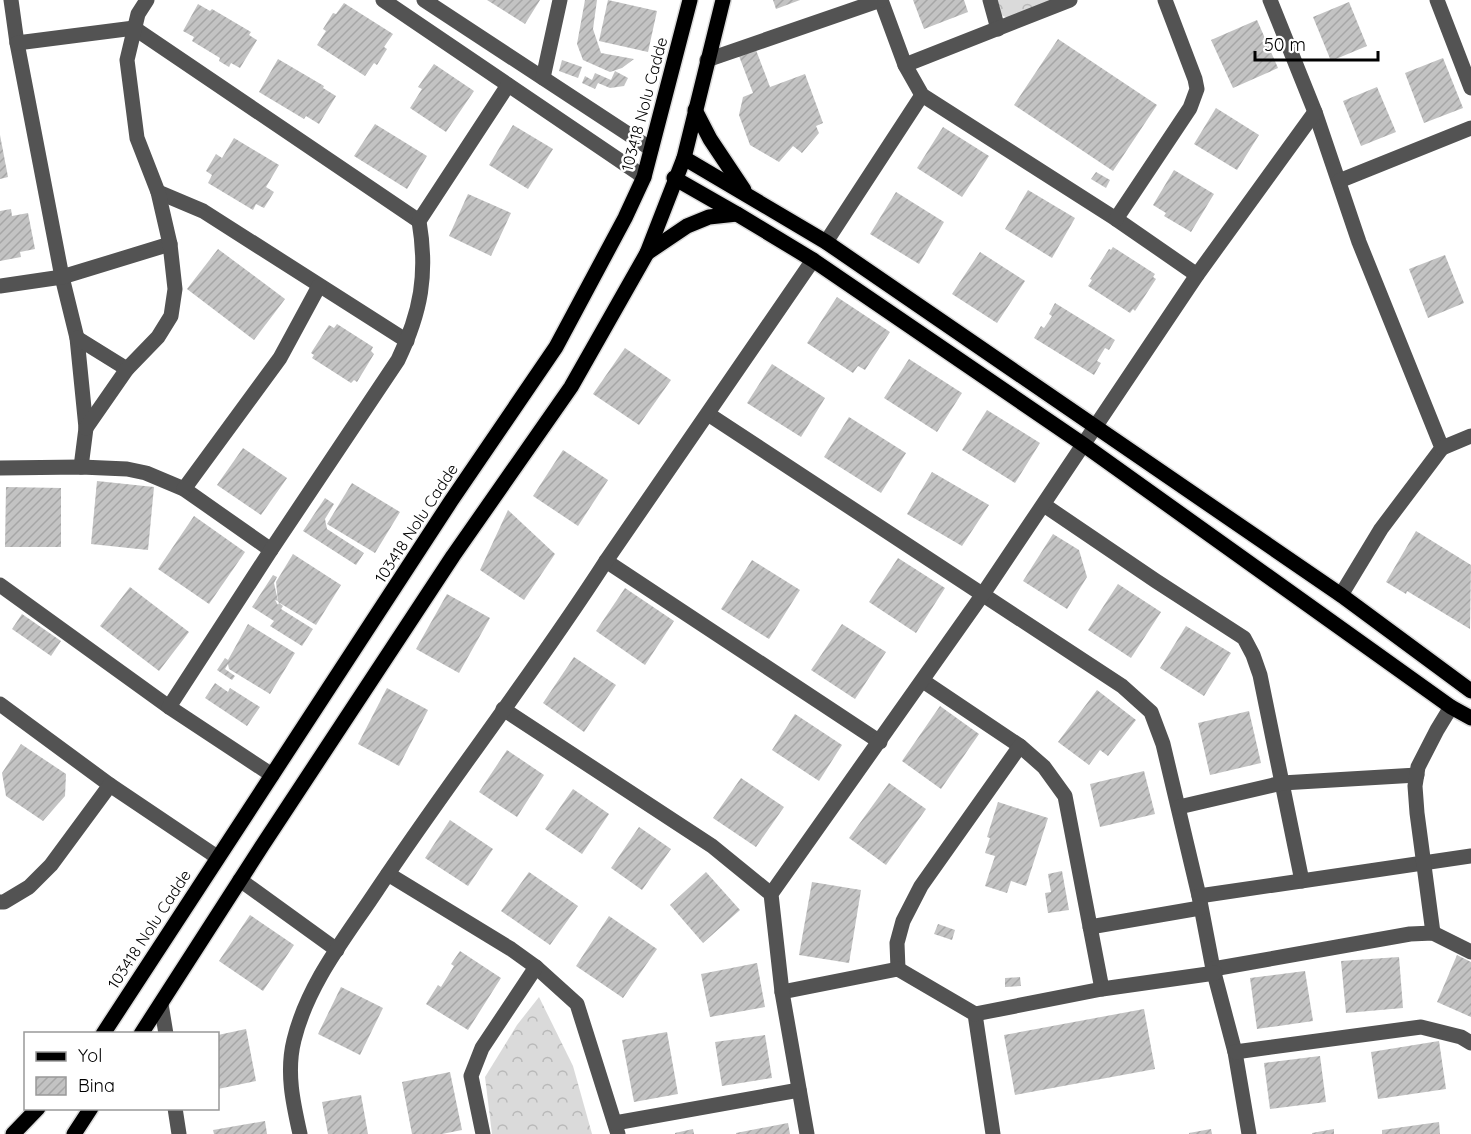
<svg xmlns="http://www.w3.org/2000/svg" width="1471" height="1134" font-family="Quicksand,sans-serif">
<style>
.forest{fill:url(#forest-crowns)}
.building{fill:url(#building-hatch)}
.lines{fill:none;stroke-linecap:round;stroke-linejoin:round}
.major-casing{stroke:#dbdbdb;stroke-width:18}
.minor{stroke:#535353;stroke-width:15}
.major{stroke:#000;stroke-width:15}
.labels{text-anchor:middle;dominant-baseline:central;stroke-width:5;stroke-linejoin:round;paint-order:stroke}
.street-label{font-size:16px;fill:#000;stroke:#fff}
</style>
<defs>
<pattern id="forest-crowns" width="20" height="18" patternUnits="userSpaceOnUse" patternTransform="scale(1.5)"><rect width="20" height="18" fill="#dadada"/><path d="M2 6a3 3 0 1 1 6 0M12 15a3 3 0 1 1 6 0" fill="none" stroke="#b9b9b9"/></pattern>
<pattern id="building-hatch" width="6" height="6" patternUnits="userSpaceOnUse" patternTransform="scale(1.5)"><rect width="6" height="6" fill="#c3c3c3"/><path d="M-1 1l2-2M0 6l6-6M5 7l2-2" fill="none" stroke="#a6a6a6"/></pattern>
</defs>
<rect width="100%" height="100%" fill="#fff"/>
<g class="forest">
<polygon points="997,0 1059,0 1010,19 1001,15"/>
<polygon points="539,997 573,1066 592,1134 492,1134 485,1077 517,1025"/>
</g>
<g class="building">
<polygon points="487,0 540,0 525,24"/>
<polygon points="585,0 597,0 593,29 601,53 634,59 622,68 610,72 583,60 577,44"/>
<polygon points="608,0 657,11 648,52 599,41"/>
<polygon points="773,0 800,0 776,9"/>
<polygon points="913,0 964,0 968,12 924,29"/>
<polygon points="1349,2 1367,46 1331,61 1313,17"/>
<polygon points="344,3 393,34 384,47 387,49 377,65 374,63 365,76 317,45 326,31 323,29 333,13 336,14"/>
<polygon points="198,4 210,11 212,9 251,32 249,35 257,40 240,68 231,63 229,67 219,61 220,58 192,41 194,37 183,31"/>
<polygon points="1257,20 1278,68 1233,88 1211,40"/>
<polygon points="1058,39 1157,105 1113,171 1014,105"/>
<polygon points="756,50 770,87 805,74 823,123 816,126 819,133 802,153 793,146 779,162 750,145 739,115 743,97 753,93 739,56"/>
<polygon points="1443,58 1463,108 1424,123 1405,73"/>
<polygon points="278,59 324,86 323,88 336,96 319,124 306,116 304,119 259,92"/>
<polygon points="562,60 582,67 578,78 559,71"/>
<polygon points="434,64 474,91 446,132 410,108 422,89 418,87"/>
<polygon points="615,71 628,78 624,86 610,88 598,83 595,89 582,83 585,76 592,80 595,73 611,80"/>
<polygon points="1377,87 1396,132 1361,146 1343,101"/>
<polygon points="1216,108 1259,135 1237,170 1194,144"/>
<polygon points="375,124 427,156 407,189 354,156"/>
<polygon points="513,125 553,149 528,189 489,165"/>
<polygon points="943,127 989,156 962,197 917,168"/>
<polygon points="0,135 8,177 0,179"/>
<polygon points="234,138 279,165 266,187 274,192 264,208 256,204 253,210 208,183 212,175 206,171 216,154 222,158"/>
<polygon points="1174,170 1214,194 1191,232 1164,216 1166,213 1153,205"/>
<polygon points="1096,172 1110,180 1106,188 1091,179"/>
<polygon points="1028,190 1075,218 1052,258 1005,229"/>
<polygon points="896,192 944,222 919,264 870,234"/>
<polygon points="468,194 511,213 491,256 449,236"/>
<polygon points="11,209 12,216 28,213 35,249 20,252 21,257 0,261 0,211"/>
<polygon points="1113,247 1155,274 1153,277 1156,279 1135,311 1133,309 1130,313 1088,286 1092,280 1090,279 1109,249 1111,250"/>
<polygon points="218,249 285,299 254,340 187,289"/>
<polygon points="980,252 1025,281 997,323 952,294"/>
<polygon points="1445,255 1464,303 1428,318 1409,269"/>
<polygon points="837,297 890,332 865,370 858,366 853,373 807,343"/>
<polygon points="1055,303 1115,340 1109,350 1105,348 1097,361 1101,363 1094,375 1034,338 1041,326 1044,328 1052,316 1049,314"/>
<polygon points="337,324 373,347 371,351 374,354 357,382 354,380 351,383 312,358 314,355 311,353 329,325 334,328"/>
<polygon points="625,348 671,380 639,425 593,394"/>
<polygon points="909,359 962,393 937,432 884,398"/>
<polygon points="772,364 825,398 801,437 747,403"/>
<polygon points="987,410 1040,443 1015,483 962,450"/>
<polygon points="849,417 906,453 881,493 824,457"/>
<polygon points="243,448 287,478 261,515 217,485"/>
<polygon points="563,450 608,480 578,526 533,496"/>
<polygon points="932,472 989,505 962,546 907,514"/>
<polygon points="97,481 154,487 148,550 91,544"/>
<polygon points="352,483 400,512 375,553 327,524"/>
<polygon points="6,487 61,488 61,547 5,547"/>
<polygon points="325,498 334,504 325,519 327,529 364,553 356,565 303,531"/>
<polygon points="508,510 555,554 524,600 480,570"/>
<polygon points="194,516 245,552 209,604 158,569"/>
<polygon points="1416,531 1471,565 1470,629 1407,591 1406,594 1386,582"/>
<polygon points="1053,534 1079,550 1087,577 1067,609 1023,581"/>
<polygon points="293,554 341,585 316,625 278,602 276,582"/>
<polygon points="898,558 945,588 916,633 869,602"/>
<polygon points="752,560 800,590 769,639 721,609"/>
<polygon points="273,575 277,577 274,583 278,601 275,600 278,605 279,603 283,606 281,609 313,629 302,646 270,626 274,621 252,607"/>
<polygon points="1118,584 1161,612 1131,658 1088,630"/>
<polygon points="130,587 189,632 159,671 100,626"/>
<polygon points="625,588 674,621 645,665 596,631"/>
<polygon points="447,594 490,618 459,673 416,649"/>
<polygon points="22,614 61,641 51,656 12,629"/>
<polygon points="248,624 295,653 270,694 229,669 228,664 225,669 235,676 232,680 217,670 225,658 228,660"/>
<polygon points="842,624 886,652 855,699 811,670"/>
<polygon points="1186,626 1231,653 1204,696 1160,668"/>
<polygon points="574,657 616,685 584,732 543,703"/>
<polygon points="215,683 228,692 230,688 260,707 247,726 205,698"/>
<polygon points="387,688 428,710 399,766 358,744"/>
<polygon points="1097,690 1136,720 1108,756 1100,750 1089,765 1058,742"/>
<polygon points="940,706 979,734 941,789 902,761"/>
<polygon points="1249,711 1261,763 1210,775 1198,723"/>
<polygon points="795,714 842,745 819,781 772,750"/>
<polygon points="21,744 66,774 65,796 43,821 6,796 2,773"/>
<polygon points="507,750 544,775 517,817 479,792"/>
<polygon points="1144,771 1155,814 1100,827 1090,784"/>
<polygon points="741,778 784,807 756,847 713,818"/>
<polygon points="889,783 926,809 886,865 849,838"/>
<polygon points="573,789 609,814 582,854 545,829"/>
<polygon points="998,802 1048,818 1026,886 1011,881 1007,893 985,886 995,856 985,853 990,838 987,837"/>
<polygon points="450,820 493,849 468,886 425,858"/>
<polygon points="639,827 671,849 642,890 611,868"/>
<polygon points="1062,871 1069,910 1048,913 1045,893 1051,892 1048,874"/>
<polygon points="529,872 578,906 550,945 501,911"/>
<polygon points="706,872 740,910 703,943 670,905"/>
<polygon points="812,882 861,890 849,963 799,955"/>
<polygon points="250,915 294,945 263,991 219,961"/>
<polygon points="609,916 657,949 623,998 576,966"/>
<polygon points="938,924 955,930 952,940 934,934"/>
<polygon points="460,951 501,978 468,1030 426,1004 438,985 441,987 454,966 451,964"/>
<polygon points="1457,955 1471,962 1471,1017 1437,1002"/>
<polygon points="1399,957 1403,1008 1346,1013 1341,961"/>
<polygon points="757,963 765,1007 710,1017 701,974"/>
<polygon points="1305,971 1313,1021 1257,1029 1250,978"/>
<polygon points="1020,977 1021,986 1005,987 1005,978"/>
<polygon points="341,987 383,1008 360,1055 318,1034"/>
<polygon points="1144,1009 1155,1069 1015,1095 1004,1035"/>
<polygon points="246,1029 256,1081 218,1089 218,1035"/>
<polygon points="667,1032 678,1094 634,1102 622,1040"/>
<polygon points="765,1035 772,1078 722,1086 715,1042"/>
<polygon points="1439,1041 1446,1089 1378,1099 1371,1052"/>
<polygon points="1320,1056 1326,1102 1270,1109 1264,1063"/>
<polygon points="450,1072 462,1130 442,1134 412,1134 402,1082"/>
<polygon points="361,1095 368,1134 328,1134 322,1102"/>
<polygon points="265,1121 267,1134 214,1134 213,1130"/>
<polygon points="1439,1122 1440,1134 1382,1134 1382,1130"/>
<polygon points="788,1123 790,1134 736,1134 736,1133"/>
<polygon points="693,1129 694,1134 675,1134 675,1133"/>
<polygon points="1211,1129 1212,1134 1189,1134 1189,1133"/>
<polygon points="1334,1129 1334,1134 1312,1134 1312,1133"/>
</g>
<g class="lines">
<g class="major-casing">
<g id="major">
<polyline points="695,110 710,139 744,190"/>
<polyline points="684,158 826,242 1341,595 1471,691"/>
<polyline points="674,178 737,214 813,260 1084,445 1451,707 1471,718"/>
<polyline points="647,253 687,226 709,217 737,214"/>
<polyline points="103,1034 451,501 556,347 625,218 644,177 690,0"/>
<polyline points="141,1034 262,846 453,556 571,387 647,253 684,158 723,0"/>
<polyline points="13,1134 38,1108"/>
<polyline points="74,1134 91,1108"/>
</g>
</g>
<g class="minor">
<polyline points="11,0 17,43 62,277 77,338 86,428 81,467"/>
<polyline points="383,0 644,177"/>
<polyline points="424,0 651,149"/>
<polyline points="881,0 905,65 922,95 1116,219 1197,275"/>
<polyline points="990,0 998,29"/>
<polyline points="1270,0 1315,112 1359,242 1442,448 1381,529 1341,595"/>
<polyline points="1437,0 1471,88"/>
<polyline points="17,43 134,28 419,221"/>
<polyline points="707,60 881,0"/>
<polyline points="905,65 1070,0"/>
<polyline points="543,78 560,0"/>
<polyline points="1339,181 1471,128"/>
<polyline points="158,192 203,211 407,341"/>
<polyline points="1116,219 1190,108 1197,89 1195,79 1165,0"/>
<polyline points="826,242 922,95"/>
<polyline points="0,286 62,277 170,244"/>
<polyline points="77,338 127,369"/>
<polyline points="708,414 1122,686 1151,712 1163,744 1199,896 1213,969 1235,1052 1249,1134"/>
<polyline points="86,428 127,369 158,337 171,316 175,289 170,244 158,192 137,138 127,60 138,14 147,0"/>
<polyline points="1442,448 1471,436"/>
<polyline points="0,468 81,467 127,469 146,473 184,489 271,550"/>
<polyline points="184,489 280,358 319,286"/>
<polyline points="1044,505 1156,581 1244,638 1253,655 1260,675 1302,881"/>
<polyline points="606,561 880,742"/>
<polyline points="0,585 169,707 272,775"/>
<polyline points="923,681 1020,746 1044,767 1065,796 1102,989"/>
<polyline points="0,704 110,785 217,857"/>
<path d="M169 707 271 550 398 360C421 312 428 274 419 221L508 85"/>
<polyline points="503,709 712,846 771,894"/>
<polyline points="1179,807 1282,783 1417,775"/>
<polyline points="388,874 511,949 536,967 577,1004 618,1134"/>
<polyline points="240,880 337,950"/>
<polyline points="1199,896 1471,856"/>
<polyline points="0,902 4,902 29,887 51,865 110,785"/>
<polyline points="1090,927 1200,908"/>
<polyline points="1433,933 1417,813 1415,786 1418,767 1437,730 1451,707"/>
<polyline points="898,969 897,943 903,921 921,886 1020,746"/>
<polyline points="1213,969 1410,934 1433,933 1471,952"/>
<polyline points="782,992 898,969 975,1014 993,1134"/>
<polyline points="161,1004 166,1034"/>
<polyline points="975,1014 1102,989 1215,973"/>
<polyline points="1235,1052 1421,1027 1461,1037 1471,1043"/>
<polyline points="175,1108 179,1134"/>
<polyline points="615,1123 799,1090"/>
<path d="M300 1134C293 1103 286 1072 294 1040 308 983 346 937 377 890 451 779 534 673 606 561L813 260"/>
<polyline points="483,1134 471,1076 482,1048 536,967"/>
<polyline points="807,1134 782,992 771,894 983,594 1197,275 1315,112"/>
</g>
<use href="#major" class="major"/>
</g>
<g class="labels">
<g class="street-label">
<text transform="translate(644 104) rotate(-75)">103418 Nolu Cadde</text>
<text transform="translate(416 523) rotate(-57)">103418 Nolu Cadde</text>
<text transform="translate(149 929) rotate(-57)">103418 Nolu Cadde</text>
</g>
</g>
<rect x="24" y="1032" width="195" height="78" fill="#ffffff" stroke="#999999" stroke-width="1.5"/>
<rect x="36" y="1052" width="30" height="9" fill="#000000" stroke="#999999" stroke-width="1.5"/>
<text x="78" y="1062" font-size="18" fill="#000000">Yol</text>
<rect x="36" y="1077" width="30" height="18" fill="url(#building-hatch)" stroke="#999999" stroke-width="1.5"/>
<text x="78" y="1092" font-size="18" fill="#000000">Bina</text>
<path d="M1255 51v9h123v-9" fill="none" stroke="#000000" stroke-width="3"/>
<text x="1264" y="51" font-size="18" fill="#000000" stroke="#ffffff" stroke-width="4.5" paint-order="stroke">50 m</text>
</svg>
